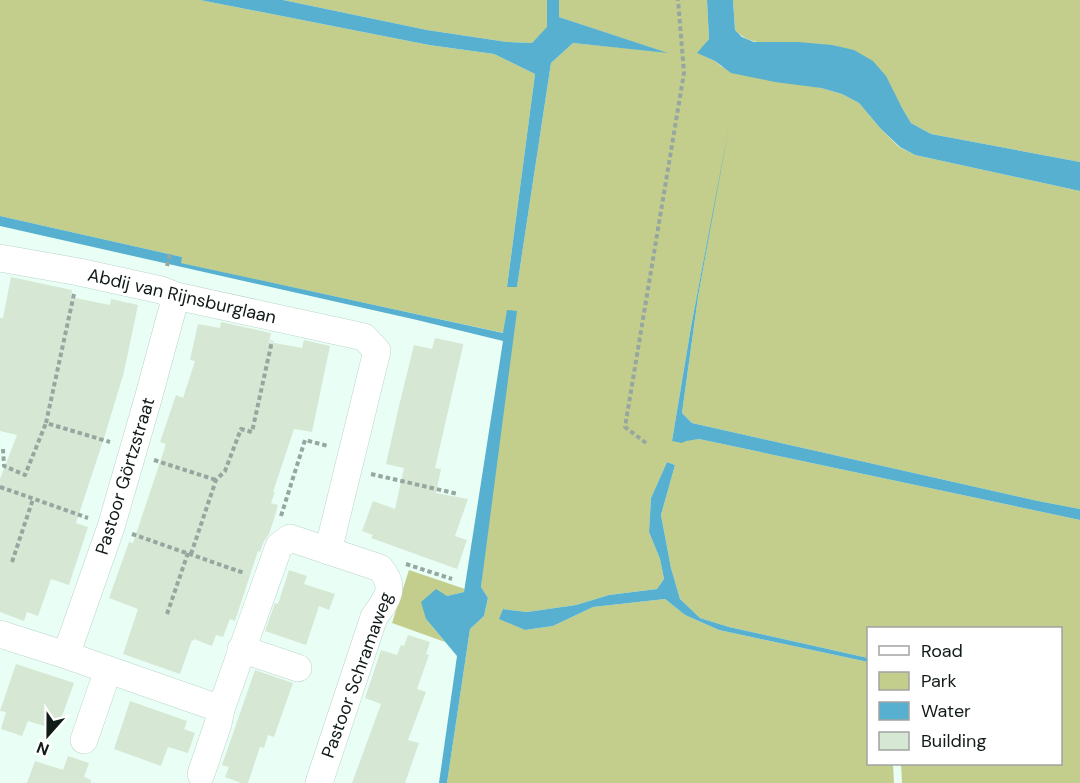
<svg xmlns="http://www.w3.org/2000/svg" width="1080" height="783" font-family="'DM Sans',sans-serif">
<style>
.green{fill:#c3ce8d}
.water{fill:#57b0cf}
.building{fill:#d6e7d4}
.lines{fill:none;stroke-linecap:round;stroke-linejoin:round}
.minor-casing{stroke:#bad4ca;stroke-width:28}
.path{stroke:#96a7a0;stroke-width:4;stroke-dasharray:4.5 3;stroke-linecap:butt}
.minor{stroke:#fff;stroke-width:27}
.labels{text-anchor:middle;dominant-baseline:central;stroke-width:5;stroke-linejoin:round;paint-order:stroke}
.street-label{font-size:18px;fill:#111b17;stroke:#fff}
</style>
<rect width="100%" height="100%" fill="#e9fff6"/>
<g class="green">
<polygon points="0,0 200,0 429,45 494,54 535,74 507,287 517,287 551,63 573,43 664,52 559,17 559,0 707,0 709,39 698,53 715,61 722,67 821,88 842,94 859,103 881,129 899,147 915,155 1080,191 1080,509 1038,501 692,423 682,413 698,297 713,213 691,327 672,441 699,439 1080,520 1080,783 902,783 901,764 1060,764 1060,628 868,628 868,658 729,627 700,618 680,599 671,568 661,515 675,465 667,462 651,498 649,532 660,559 664,579 657,589 609,595 576,605 527,612 503,609 500,619 525,630 553,626 593,607 665,599 685,615 719,630 868,662 868,764 893,764 894,783 447,783 470,629 484,616 488,598 481,587 507,311 504,333 180,263 182,257 0,216"/>
<polygon points="283,0 547,0 547,28 532,43 507,42 427,30"/>
<path d="M733 0H1080V162L931 134 911 123 901 106 766 43C753 42 745 40 735 30Z"/>
<polygon points="409,570 465,589 464,592 447,596 426,619 445,642 392,623"/>
</g>
<g class="water">
<polygon points="200,0 283,0 427,30 507,42 532,43 547,27 547,0 559,0 559,17 668,53 573,43 551,63 517,287 507,287 535,74 494,54 429,45"/>
<polygon points="707,0 733,0 735,30 742,37 754,42 798,42 832,45 854,50 873,61 886,76 901,106 911,123 931,134 1080,162 1080,191 915,155 900,147 881,129 859,103 842,94 821,88 775,82 731,73 715,61 697,53 709,39"/>
<polygon points="730,121 698,297 682,413 692,423 1038,501 1080,509 1080,520 699,439 686,441 682,443 672,441 691,327"/>
<polygon points="0,216 182,257 181,263 503,333 507,310 517,311 481,587 488,598 484,616 470,629 447,783 439,783 457,656 426,619 421,602 436,589 447,596 464,592 503,341 417,320 0,226"/>
<polygon points="667,462 675,465 661,515 671,568 680,599 700,618 729,627 868,658 868,662 719,630 685,615 665,599 593,607 553,626 525,630 499,619 503,609 527,612 576,605 609,595 657,589 664,579 660,559 649,532 651,498"/>
</g>
<g class="building">
<polygon points="11,277 72,290 71,297 110,305 111,299 138,305 124,372 104,438 76,523 88,527 69,585 51,579 38,616 27,612 24,621 0,612 0,479 17,435 0,431 0,318 3,318"/>
<polygon points="221,322 271,333 269,342 302,348 304,340 330,346 312,432 294,429 273,492 275,492 271,503 278,505 275,516 269,534 264,541 260,552 258,551 235,621 230,619 223,637 216,635 212,646 194,639 194,641 192,640 180,674 123,654 138,609 109,598 129,542 133,543 166,444 160,442 176,395 183,398 195,361 190,360 198,324 220,328"/>
<polygon points="435,338 463,344 463,346 435,468 441,469 436,493 468,499 455,536 467,540 457,569 371,538 373,535 362,531 373,501 395,509 404,468 386,464 399,406 414,345 432,349"/>
<polygon points="289,570 307,576 304,584 335,594 329,610 319,606 306,645 265,631 275,603 278,604"/>
<polygon points="408,635 430,642 426,654 429,655 417,689 426,692 408,740 419,743 405,783 352,783 381,704 365,698 381,650 397,655 401,645 404,646"/>
<polygon points="16,664 74,683 57,730 28,721 22,736 1,729 6,712 0,711"/>
<polygon points="255,670 293,683 274,737 268,735 264,748 260,747 248,783 241,783 225,777 229,767 222,765"/>
<polygon points="130,701 187,721 184,729 195,733 188,753 168,747 161,766 114,749"/>
<polygon points="68,756 89,763 84,777 91,780 91,783 27,783 35,761 63,770"/>
</g>
<g class="lines">
<g class="minor-casing">
<g id="minor">
<polyline points="0,258 79,272 161,290 176,296 364,337 377,351 328,551"/>
<polyline points="0,634 66,655 221,709 218,724 201,774"/>
<polyline points="241,649 298,668"/>
<polyline points="66,655 111,527 148,399 176,296"/>
<path d="M221 709 279 546 290 538 380 568C397 588 387 599 374 617L319 783"/>
<polyline points="84,740 108,670"/>
</g>
</g>
<g class="path">
<polyline points="167,266 170,254"/>
<polyline points="74,294 46,423 110,442"/>
<polyline points="646,443 625,427 684,73 678,0"/>
<polyline points="3,449 4,466 25,475 46,423"/>
<polyline points="154,460 216,480"/>
<polyline points="371,474 458,494"/>
<polyline points="0,487 88,518"/>
<polyline points="281,516 305,440 328,446"/>
<polyline points="132,534 244,573"/>
<polyline points="191,554 216,480 225,471 241,429 252,432 272,341"/>
<polyline points="12,562 33,499"/>
<polyline points="406,564 452,579"/>
<polyline points="167,614 188,553"/>
</g>
<use href="#minor" class="minor"/>
</g>
<g class="labels">
<g class="street-label">
<text transform="translate(182 296) rotate(13)">Abdij van Rijnsburglaan</text>
<text transform="translate(125 476) rotate(-73)">Pastoor Görtzstraat</text>
<text transform="translate(357 675) rotate(-70)">Pastoor Schramaweg</text>
</g>
</g>
<rect x="867" y="627" width="195" height="138" fill="#ffffff" stroke="#a0a4a2" stroke-width="1.5"/>
<rect x="879" y="646" width="30" height="9" fill="#ffffff" stroke="#a0a4a2" stroke-width="1.5"/>
<text x="921" y="657" font-size="18" fill="#111b17">Road</text>
<rect x="879" y="672" width="30" height="18" fill="#c3ce8d" stroke="#a0a4a2" stroke-width="1.5"/>
<text x="921" y="687" font-size="18" fill="#111b17">Park</text>
<rect x="879" y="702" width="30" height="18" fill="#57b0cf" stroke="#a0a4a2" stroke-width="1.5"/>
<text x="921" y="717" font-size="18" fill="#111b17">Water</text>
<rect x="879" y="732" width="30" height="18" fill="#d6e7d4" stroke="#a0a4a2" stroke-width="1.5"/>
<text x="921" y="747" font-size="18" fill="#111b17">Building</text>
<g transform="translate(48 735) rotate(201)" stroke="#ffffff" stroke-width="4.5" paint-order="stroke">
<path d="M0-4.5L10 22L0 15L-10 22Z" fill="#111b17"/>
<text y="-9" font-size="16" font-weight="bold" text-anchor="middle" fill="#111b17">N</text>
</g>
</svg>
